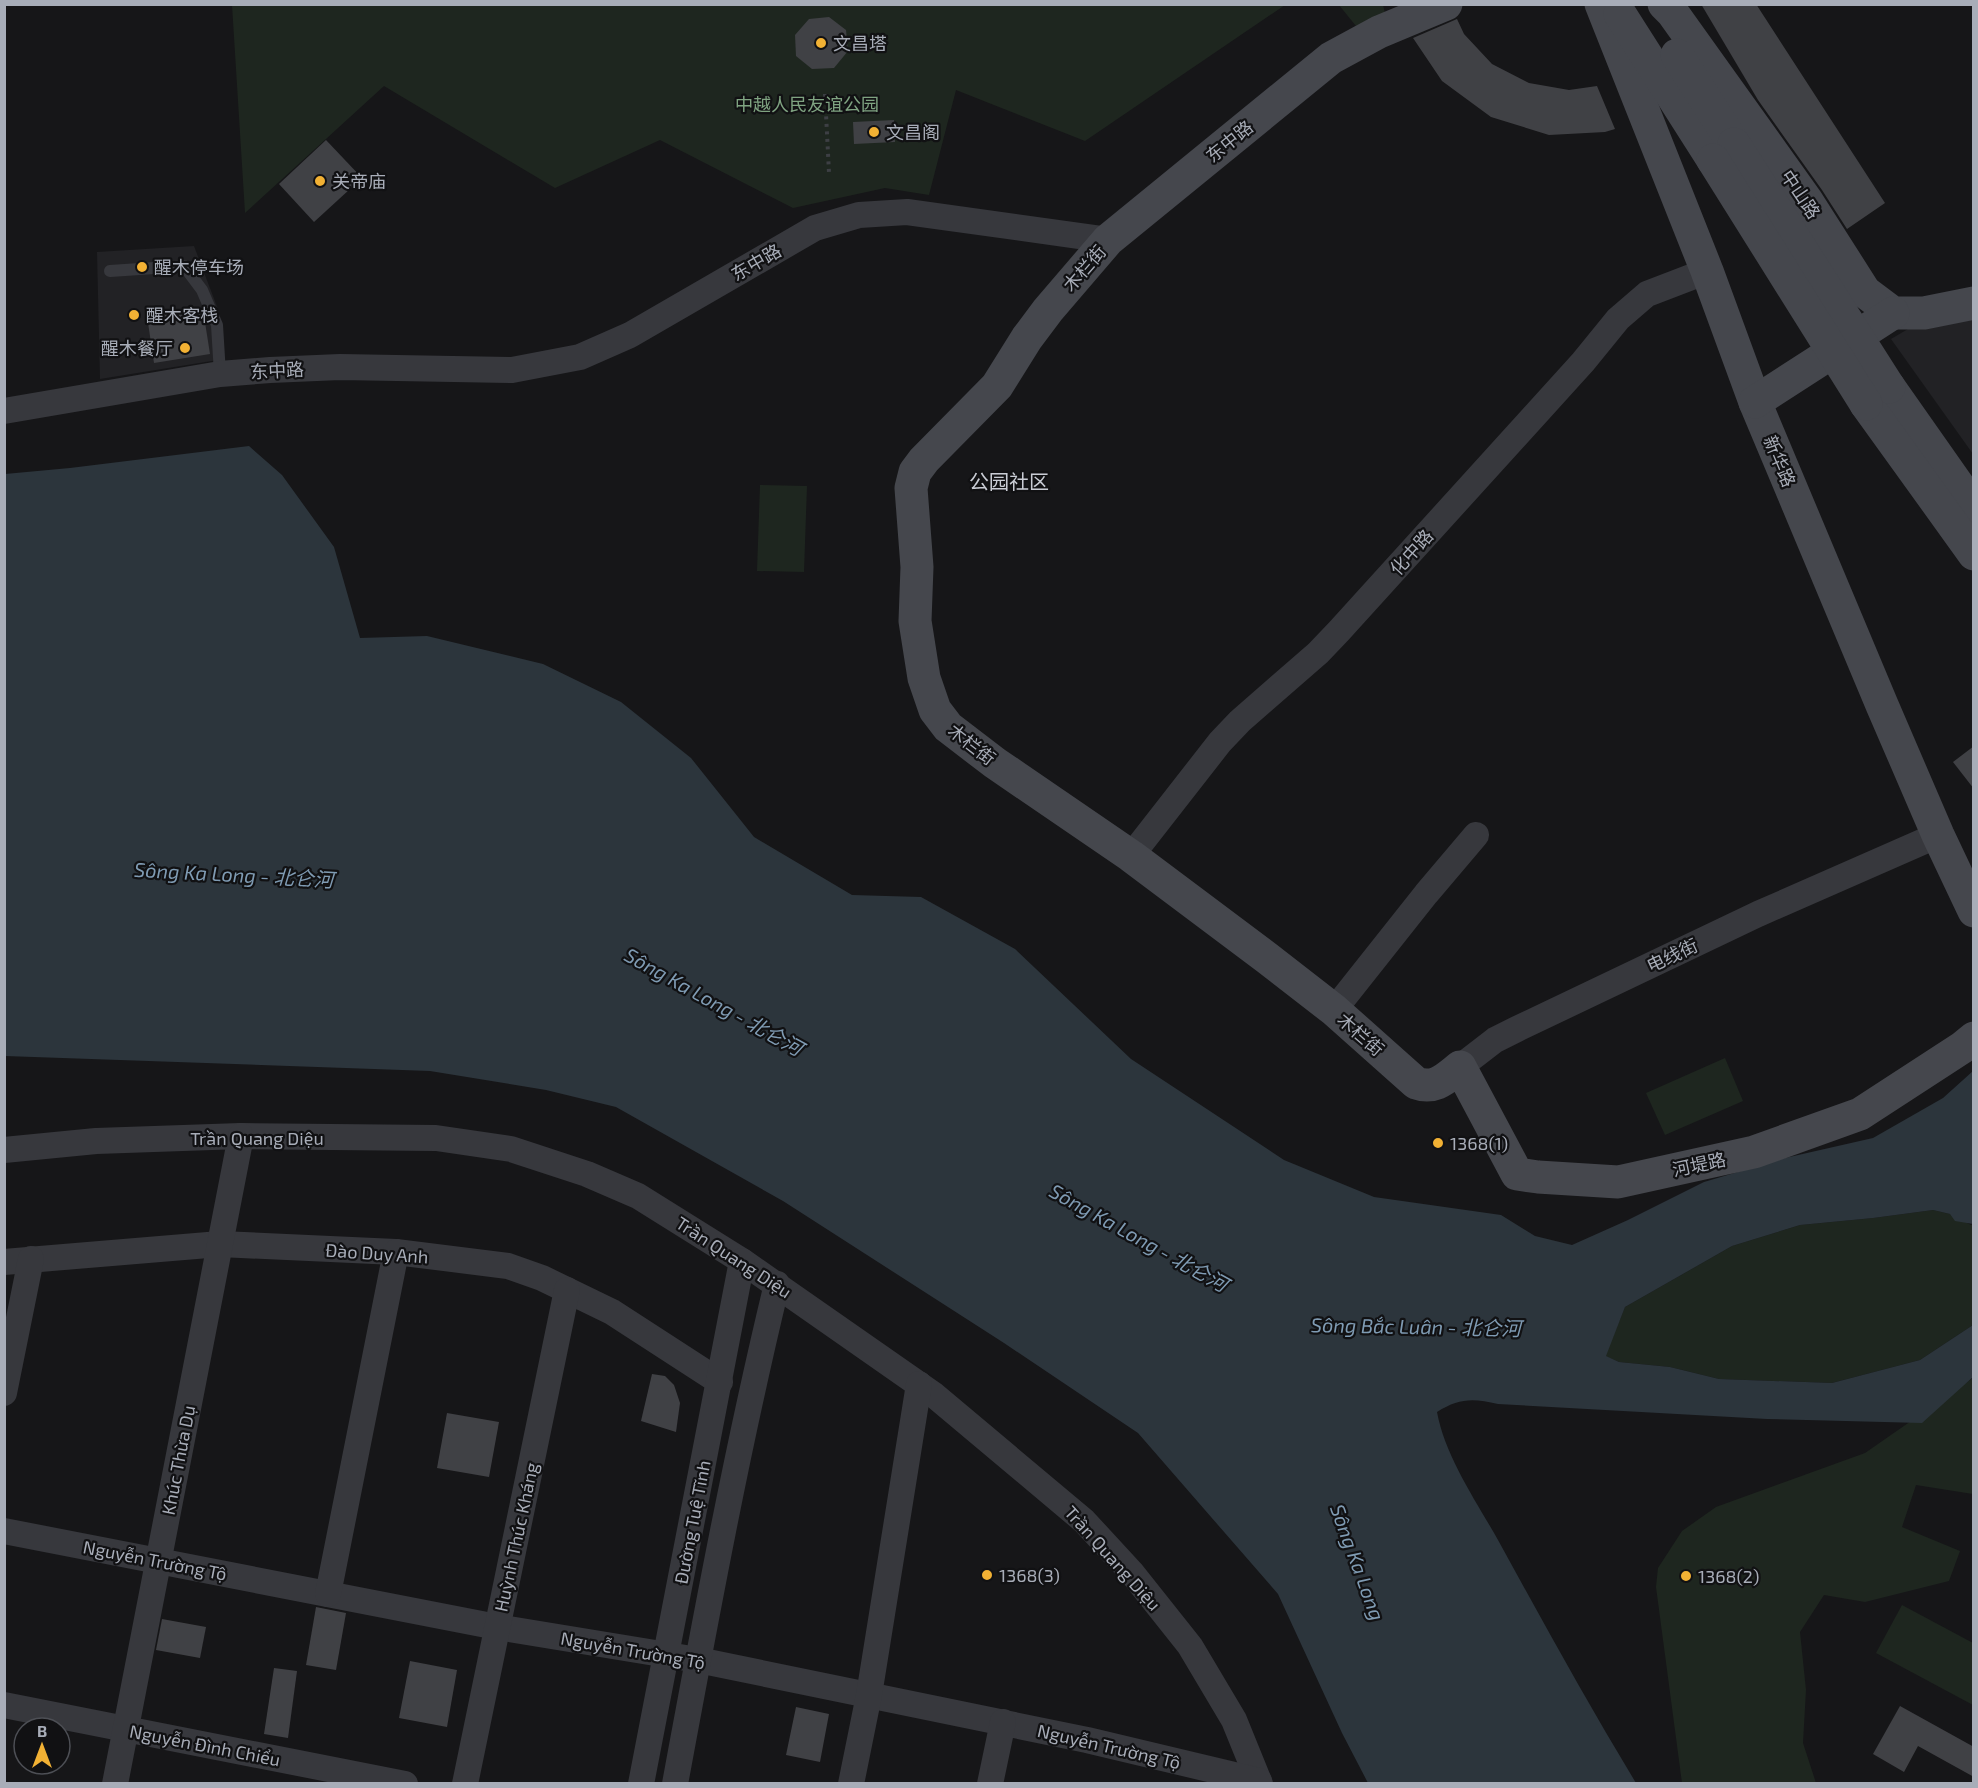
<svg xmlns="http://www.w3.org/2000/svg" width="1978" height="1788" font-family="'Exo 2','Noto Sans SC',sans-serif">
<style>
.built{fill:#222225}
.green{fill:#1e261f}
.water{fill:#2c353c}
.building{fill:#404145}
.lines{fill:none;stroke-linecap:round;stroke-linejoin:round}
.path{stroke:#3d3f44;stroke-width:4;stroke-dasharray:3 4.5;stroke-linecap:butt}
.lane{stroke:#37383d;stroke-width:12}
.street{stroke:#37383d;stroke-width:26}
.secondary{stroke:#45474d;stroke-width:33}
.secondary-bridge{stroke:#45474d;stroke-width:33}
.poi-dot{fill:#f2b134;stroke:#111113;stroke-width:2}
.labels{text-anchor:middle;dominant-baseline:central;stroke-width:4.5;stroke-linejoin:round;paint-order:stroke}
.poi-label{font-size:18px;fill:#a8adb8;stroke:#111113;text-anchor:start}
.park-label{font-size:18px;fill:#7fa381;stroke:#111113}
.street-label{font-size:18px;fill:#a8adb8;stroke:#111113}
.neighbourhood-label{font-size:20px;fill:#c9ccd4;stroke:#111113}
.water-label{font-size:20px;font-style:italic;fill:#7f9bb3;stroke:#111113}
</style>
<rect width="100%" height="100%" fill="#161618"/>
<g class="built">
<polygon points="194,246 219,312 224,359 100,379 97,252"/>
<polygon points="1973,311 1973,454 1891,339 1925,319"/>
</g>
<g class="green">
<polygon points="232,5 1285,5 1085,141 956,90 929,195 885,188 793,208 660,140 555,188 384,86 245,213"/>
<polygon points="1339,5 1383,5 1385,13 1356,26"/>
<polygon points="760,485 807,486 804,572 757,571"/>
<polygon points="1725,1058 1743,1101 1665,1135 1646,1093"/>
<polygon points="1933,1210 1950,1214 1971,1225 1973,1224 1973,1325 1920,1360 1832,1383 1719,1379 1670,1367 1619,1362 1605,1356 1625,1307 1732,1246 1800,1225 1873,1218"/>
<polygon points="1973,1378 1973,1494 1916,1485 1902,1527 1960,1551 1949,1581 1865,1602 1824,1595 1800,1632 1806,1690 1803,1743 1816,1783 1682,1783 1656,1587 1658,1568 1682,1531 1716,1507 1865,1453"/>
<polygon points="1902,1605 1973,1643 1973,1705 1876,1653"/>
</g>
<path class="water" d="M249 446 282 475 334 547 360 638 427 636 543 664 621 702 691 758 754 837 852 895 921 897 1015 949 1131 1059 1284 1160 1374 1197 1501 1215 1535 1236 1572 1245 1628 1220 1704 1182 1785 1158 1873 1138 1943 1098 1973 1071V1224L1955 1221 1950 1214 1933 1210 1873 1218 1800 1225 1732 1246 1625 1307 1606 1356 1619 1362 1670 1367 1719 1379 1832 1383 1920 1360 1973 1325V1377L1922 1423 1767 1419 1498 1404C1473 1398 1459 1398 1437 1412 1445 1456 1476 1501 1498 1540 1543 1622 1588 1704 1636 1783H1368L1342 1733 1278 1594 1138 1433 1004 1343 783 1201 616 1107 546 1090 430 1071 5 1056V474L70 468Z"/>
<g class="building">
<polygon points="1701,4 1756,4 1885,203 1847,229 1822,190 1758,100"/>
<polygon points="829,17 846,30 848,51 834,68 812,69 796,56 795,35 809,19"/>
<polygon points="1457,19 1464,34 1492,64 1529,83 1569,90 1597,86 1615,129 1605,132 1549,135 1491,117 1442,81 1413,38"/>
<polygon points="894,120 895,142 854,144 853,122"/>
<polygon points="326,140 362,178 314,222 279,184"/>
<polygon points="200,307 204,316 210,354 154,363 147,316"/>
<polygon points="1974,746 1974,789 1953,762"/>
<polygon points="652,1374 665,1376 674,1385 680,1403 676,1432 641,1421"/>
<polygon points="447,1413 499,1422 489,1477 437,1468"/>
<polygon points="316,1607 346,1613 336,1670 306,1665"/>
<polygon points="162,1619 206,1627 200,1658 156,1650"/>
<polygon points="410,1661 457,1670 447,1727 399,1718"/>
<polygon points="274,1668 297,1671 288,1738 264,1734"/>
<polygon points="1900,1706 1974,1747 1974,1777 1918,1746 1904,1772 1873,1754"/>
<polygon points="796,1707 829,1714 820,1762 786,1755"/>
</g>
<g class="lines">
<polyline class="path" points="825,94 829,173"/>
<polyline class="lane" points="110,271 184,266 202,290 217,325 220,374"/>
<g class="street">
<polyline points="4,411 220,374 270,370 340,367 512,370 580,357 630,335 815,228 859,215 907,212 1108,240"/>
<polyline points="1131,856 1220,742 1240,721 1318,653 1339,631 1583,362 1618,319 1647,294 1707,271"/>
<polyline points="1334,1010 1426,894 1476,835"/>
<polyline points="1460,1067 1495,1040 1517,1029 1758,914 1938,835"/>
<polyline points="4,1150 96,1141 241,1136 436,1138 511,1149 587,1174 638,1196 742,1261 934,1395 1084,1521 1132,1573 1190,1646 1234,1720 1260,1784"/>
<polyline points="4,1262 220,1244 396,1252 508,1266 542,1278 612,1312 720,1382"/>
<polyline points="4,1393 31,1259"/>
<polyline points="4,1531 497,1627 698,1660 1087,1740 1259,1781"/>
<polyline points="328,1594 396,1252"/>
<polyline points="4,1705 405,1784"/>
<polyline points="115,1784 241,1136"/>
<polyline points="465,1784 567,1290"/>
<polyline points="641,1784 742,1261"/>
<path d="M675 1784C706 1616 737 1449 777 1284"/>
<polyline points="851,1784 869,1695 919,1384"/>
<polyline points="990,1784 1003,1722"/>
</g>
<g class="secondary">
<path d="M1446 4 1379 32 1331 58 1108 240 1048 310 1027 338 997 386 924 460 915 472 911 488 917 567 915 621 924 678 935 710 948 727 995 763 1131 856 1267 958 1334 1010 1416 1083C1435 1090 1446 1078 1460 1067L1517 1174 1538 1177 1618 1182 1754 1152 1860 1114 1963 1047 1974 1038"/>
<polyline points="1601,4 1707,271 1755,402 1882,705 1938,835 1974,911"/>
<polyline points="1664,4 1672,12 1807,201 1865,292 1893,313 1924,313 1974,303"/>
<polyline points="1620,14 1713,160"/>
<polyline points="1677,55 1734,144"/>
<polyline points="1889,387 1974,508"/>
<polyline points="1755,402 1893,313"/>
<polyline points="1866,404 1974,554"/>
</g>
<g class="secondary-bridge">
<polyline points="1734,144 1889,387"/>
<polyline points="1713,160 1866,404"/>
</g>
</g>
<g class="poi-dot">
<circle cx="821" cy="43" r="6"/>
<circle cx="874" cy="132" r="6"/>
<circle cx="320" cy="181" r="6"/>
<circle cx="142" cy="267" r="6"/>
<circle cx="134" cy="315" r="6"/>
<circle cx="185" cy="348" r="6"/>
<circle cx="1438" cy="1143" r="6"/>
<circle cx="987" cy="1575" r="6"/>
<circle cx="1686" cy="1576" r="6"/>
</g>
<g class="labels">
<g class="poi-label">
<text x="833" y="43">文昌塔</text>
<text x="886" y="132">文昌阁</text>
<text x="332" y="181">关帝庙</text>
<text x="154" y="267">醒木停车场</text>
<text x="146" y="315">醒木客栈</text>
<text x="173" y="348" text-anchor="end">醒木餐厅</text>
<text x="1450" y="1143">1368(1)</text>
<text x="999" y="1575">1368(3)</text>
<text x="1698" y="1576">1368(2)</text>
</g>
<g class="park-label">
<text x="807" y="104">中越人民友谊公园</text>
</g>
<g class="street-label">
<text transform="translate(1229 141) rotate(-39)">东中路</text>
<text transform="translate(1801 194) rotate(56)">中山路</text>
<text transform="translate(756 262) rotate(-30)">东中路</text>
<text transform="translate(1084 268) rotate(-49)">木栏街</text>
<text transform="translate(277 370) rotate(-3)">东中路</text>
<text transform="translate(1780 461) rotate(67)">新华路</text>
<text transform="translate(1411 552) rotate(-48)">化中路</text>
<text transform="translate(972 744) rotate(38)">木栏街</text>
<text transform="translate(1672 955) rotate(-25)">电线街</text>
<text transform="translate(1361 1034) rotate(41)">木栏街</text>
<text x="257" y="1138">Trần Quang Diệu</text>
<text transform="translate(1699 1164) rotate(-12)">河堤路</text>
<text transform="translate(377 1253) rotate(4)">Đào Duy Anh</text>
<text transform="translate(734 1257) rotate(33)">Trần Quang Diệu</text>
<text transform="translate(178 1460) rotate(-79)">Khúc Thừa Dụ</text>
<text transform="translate(692 1522) rotate(-79)">Đường Tuệ Tĩnh</text>
<text transform="translate(516 1537) rotate(-78)">Huỳnh Thúc Kháng</text>
<text transform="translate(1113 1558) rotate(48)">Trần Quang Diệu</text>
<text transform="translate(155 1560) rotate(11)">Nguyễn Trường Tộ</text>
<text transform="translate(633 1650) rotate(10)">Nguyễn Trường Tộ</text>
<text transform="translate(205 1745) rotate(11)">Nguyễn Đình Chiểu</text>
<text transform="translate(1109 1746) rotate(13)">Nguyễn Trường Tộ</text>
</g>
<g class="neighbourhood-label">
<text x="1009" y="481">公园社区</text>
</g>
<g class="water-label">
<text transform="translate(234 874) rotate(3)">Sông Ka Long - 北仑河</text>
<text transform="translate(714 1001) rotate(29)">Sông Ka Long - 北仑河</text>
<text transform="translate(1139 1237) rotate(29)">Sông Ka Long - 北仑河</text>
<text transform="translate(1416 1326) rotate(1)">Sông Bắc Luân - 北仑河</text>
<text transform="translate(1358 1562) rotate(70)">Sông Ka Long</text>
</g>
</g>
<rect width="1978" height="1788" fill="none" stroke="#a8adb8" stroke-width="12"/>
<g transform="translate(42 1746)"><circle r="28" fill="#111113" stroke="#4d4f55" stroke-width="1.5"/>
<path d="M0-4.5L10 22L0 15L-10 22Z" fill="#f2b134"/>
<text y="-9" font-size="16" font-weight="bold" text-anchor="middle" fill="#a8adb8">B</text>
</g>
</svg>
